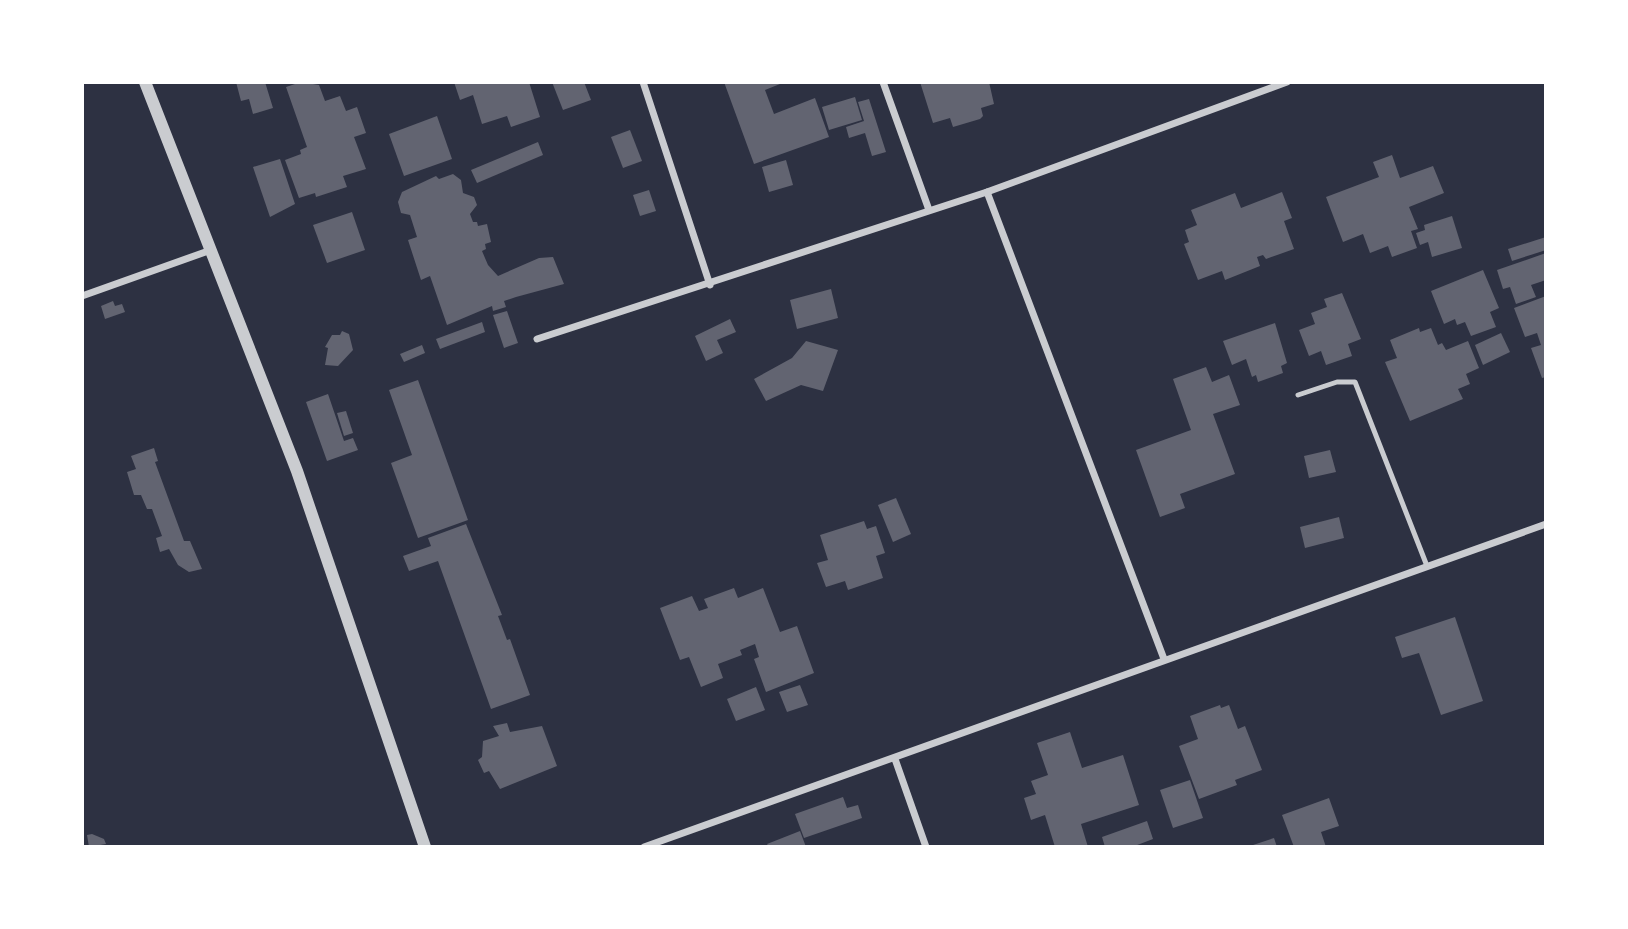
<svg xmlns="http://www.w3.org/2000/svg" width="1628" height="929" font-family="'Space Grotesk',sans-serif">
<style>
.building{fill:#626471}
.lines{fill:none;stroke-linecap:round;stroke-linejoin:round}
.service{stroke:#caccd0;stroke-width:5}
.minor{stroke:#caccd0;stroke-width:7}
.tertiary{stroke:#caccd0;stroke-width:12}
</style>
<rect width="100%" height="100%" fill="#2d3142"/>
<g class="building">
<polygon points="236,82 265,82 273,108 253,114 249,99 241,101"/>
<polygon points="301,82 319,85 325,101 340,96 346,111 357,107 366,133 354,137 366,169 343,176 347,187 316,197 315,193 299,198 285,160 301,154 300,150 307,147 286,87"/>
<polygon points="454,82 529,82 540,117 511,127 507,116 482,124 473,95 460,100"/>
<polygon points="552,82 584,82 591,100 563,110"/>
<polygon points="724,82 785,82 765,90 774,114 815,98 829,137 754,164"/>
<polygon points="920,82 989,82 994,104 981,108 983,116 980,119 953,127 950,118 933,123"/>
<polygon points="855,97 862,120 829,130 822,107"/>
<polygon points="869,99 886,152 872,156 865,133 849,138 846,127 864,121 858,102"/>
<polygon points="437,116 452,159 404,176 389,134"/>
<polygon points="630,130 642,161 623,168 611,137"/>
<polygon points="538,142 543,155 477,183 471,170"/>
<polygon points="1392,155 1400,178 1433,166 1444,193 1409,207 1418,229 1411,231 1417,248 1392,257 1388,246 1370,253 1363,234 1343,242 1326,197 1379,177 1373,162"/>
<polygon points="280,159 295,204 270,217 253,167"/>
<polygon points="786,160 793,185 769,192 762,167"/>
<polygon points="453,174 461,180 463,193 474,197 477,205 470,214 473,222 477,222 478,226 487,224 491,242 485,244 486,249 482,251 488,265 498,276 539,258 553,257 564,284 516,297 504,301 506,307 493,311 492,306 447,325 430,276 421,280 408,240 417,237 410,215 401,213 398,202 402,192 436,176 439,179"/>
<polygon points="649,190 656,211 640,216 633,195"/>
<polygon points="1282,192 1292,218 1284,221 1294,249 1266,259 1263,255 1257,257 1260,266 1225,280 1222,271 1198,280 1184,244 1189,242 1185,230 1197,225 1191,210 1235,193 1241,208"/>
<polygon points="352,212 365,250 327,263 313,225"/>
<polygon points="1452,216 1462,248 1432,257 1428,242 1420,245 1416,233 1425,230 1424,225"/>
<polygon points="1546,237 1546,250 1512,261 1508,249"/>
<polygon points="1546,253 1546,280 1531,285 1536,297 1516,304 1510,287 1503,289 1497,270"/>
<polygon points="1483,270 1499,308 1490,312 1496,327 1471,336 1465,322 1457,325 1455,319 1444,324 1431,291"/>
<polygon points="831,289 838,318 797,329 790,300"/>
<polygon points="1342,293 1361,339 1348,344 1352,356 1326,365 1321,351 1309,356 1299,330 1315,324 1311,313 1327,307 1324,299"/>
<polygon points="1546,296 1546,377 1542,378 1531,348 1541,345 1537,333 1525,337 1514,308"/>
<polygon points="113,301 115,306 122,304 125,312 105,319 101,306"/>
<polygon points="507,311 518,343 504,348 493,315"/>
<polygon points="730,319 736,332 717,340 723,353 706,361 695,336"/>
<polygon points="482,322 485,332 440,349 436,339"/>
<polygon points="1275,323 1287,363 1281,366 1283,373 1258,382 1256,375 1252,377 1246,359 1232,365 1223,341"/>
<polygon points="1419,328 1420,332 1431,328 1438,345 1442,343 1446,350 1468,341 1479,368 1466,374 1470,384 1458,389 1463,399 1410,421 1385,362 1397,358 1390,340"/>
<polygon points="342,331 349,334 353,350 338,366 325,365 328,348 325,347 332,335 340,335"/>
<polygon points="1501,333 1510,352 1483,365 1475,345"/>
<polygon points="806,341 838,350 823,391 801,385 766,401 754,379 792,358"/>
<polygon points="422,345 425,353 404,362 400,354"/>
<polygon points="1206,367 1212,382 1229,375 1240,405 1213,414 1235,474 1180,494 1185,508 1160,517 1136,450 1191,430 1173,379"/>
<polygon points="418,380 468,520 418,538 391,463 412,455 389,390"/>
<polygon points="328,394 344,441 353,438 358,450 327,461 306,402"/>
<polygon points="346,411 353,433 344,436 337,413"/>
<polygon points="154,448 158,461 155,462 184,541 190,541 202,569 189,572 178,565 169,549 160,552 156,538 162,536 152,509 147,509 141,495 134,495 127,472 136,469 131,456"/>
<polygon points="1330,450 1336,472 1309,478 1304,456"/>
<polygon points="896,498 911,534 893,542 878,505"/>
<polygon points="1339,517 1344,538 1305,548 1300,527"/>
<polygon points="864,521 867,529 876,526 885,553 876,556 883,578 848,590 845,581 826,587 817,563 828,560 820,535"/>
<polygon points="466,524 502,615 498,616 507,640 510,639 530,695 491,709 438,561 409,571 403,556 431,546 428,538"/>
<polygon points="734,588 738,598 763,588 780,632 797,626 814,673 766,692 754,659 759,657 755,644 740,650 742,655 718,664 723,678 701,687 689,657 680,660 660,608 692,596 699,611 708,608 704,599"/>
<polygon points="1455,617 1483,701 1441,715 1419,653 1402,658 1395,637"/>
<polygon points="800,685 808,705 787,712 779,692"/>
<polygon points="756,687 765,710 736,721 727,699"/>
<polygon points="1220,705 1221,708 1229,705 1238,729 1245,726 1262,770 1235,780 1237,785 1199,799 1179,746 1198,739 1190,716"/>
<polygon points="507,723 510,732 542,726 557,766 500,789 489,771 484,773 478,760 482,757 483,741 499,736 493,726"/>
<polygon points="1070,732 1082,768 1123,755 1139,805 1081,824 1088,847 1055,847 1045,815 1031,820 1024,798 1036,794 1031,781 1048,775 1037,743"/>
<polygon points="1190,780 1203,818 1173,828 1160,790"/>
<polygon points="843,797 847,808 858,805 862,818 804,838 795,814"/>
<polygon points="1329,798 1339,826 1321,832 1326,847 1294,847 1282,815"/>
<polygon points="1147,821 1153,839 1132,847 1105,847 1102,837"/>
<polygon points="800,831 806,847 769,847 767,844"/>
<polygon points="92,834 104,839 106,844 89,847 87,835"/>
<polygon points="1274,838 1277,847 1250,847 1250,846"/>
</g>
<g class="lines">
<polyline class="service" points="1298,395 1337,382 1355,382 1427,566"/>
<g class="minor">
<polyline points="643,82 710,285"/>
<polyline points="883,82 929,210"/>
<polyline points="987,192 1164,659"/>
<polyline points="82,296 211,250"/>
<polyline points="537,339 987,192 1287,82"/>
<polyline points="895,759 926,847"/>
<polyline points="644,847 1546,524"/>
</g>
<polyline class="tertiary" points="145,82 297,471 425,847"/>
</g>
<rect width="1628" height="929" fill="none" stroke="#ffffff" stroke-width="168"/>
</svg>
